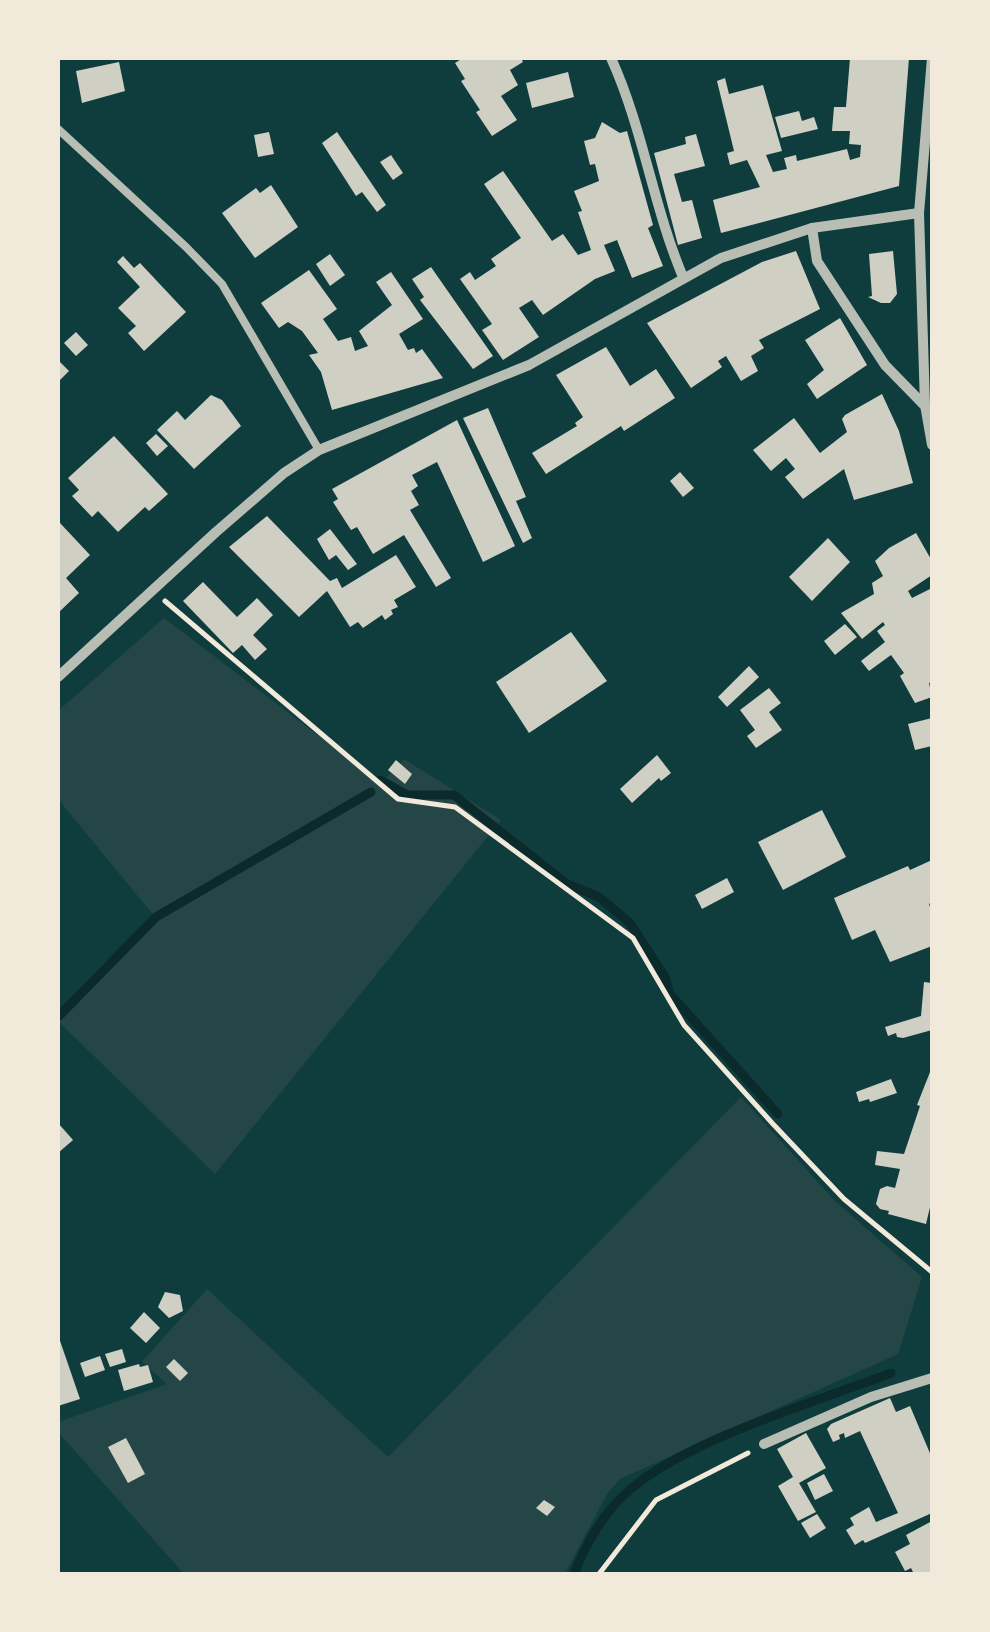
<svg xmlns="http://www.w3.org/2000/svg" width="990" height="1632" font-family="Montserrat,sans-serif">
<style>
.green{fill:#244646}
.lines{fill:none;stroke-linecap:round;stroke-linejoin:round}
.stream{stroke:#0a2a2b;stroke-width:9}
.building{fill:#cfcfc3}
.path{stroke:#f1e9da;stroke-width:5}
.service{stroke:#b8beb3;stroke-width:8}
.minor{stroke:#b8beb3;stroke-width:10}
</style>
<rect width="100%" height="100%" fill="#0f3d3e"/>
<g class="green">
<polygon points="164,618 381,783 404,759 501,820 215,1174 58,1021 58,1011 155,917 58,799 58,711"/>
<polygon points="741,1097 835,1201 922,1277 898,1354 620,1479 607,1494 565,1574 184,1574 58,1432 58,1422 167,1384 142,1362 207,1289 388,1457"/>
</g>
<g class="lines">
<g class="stream">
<polyline points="380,780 407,795 454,795 567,884 599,897 630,923 665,977 670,994 778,1114"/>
<polyline points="58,1017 156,917 371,792"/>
<path d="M574 1574C584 1548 601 1517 622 1497 677 1442 816 1402 891 1373"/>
</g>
</g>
<g class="building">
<polygon points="463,58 521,58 523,62 510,70 518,85 501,96 517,120 492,136 476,112 480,110 461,81 465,79 455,63"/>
<polygon points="850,58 909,58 899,186 721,233 713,200 760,187 747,160 730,165 727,153 734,151 717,81 725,78 729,94 763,85 782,151 766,155 773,172 787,169 784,158 796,155 797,161 847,149 850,160 860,157 861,145 849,144 850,131 832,131 834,107 846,107"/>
<polygon points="119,62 125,91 82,103 76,71"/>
<polygon points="568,72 574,97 532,108 526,83"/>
<polygon points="799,111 802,121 814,117 818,129 781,138 775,117"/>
<polygon points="602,122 620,133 627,131 653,225 648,228 663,266 632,278 617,240 604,245 615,271 595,279 543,315 532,300 519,308 539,337 503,360 482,330 492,324 460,279 470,272 475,280 496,266 491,259 521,238 484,184 503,171 552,241 563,234 578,255 591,250 578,212 582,211 574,191 599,181 595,164 590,165 584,141 595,138"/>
<polygon points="269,132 274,154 258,157 254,135"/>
<polygon points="337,132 386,205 377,212 362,192 356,196 322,143"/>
<polygon points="696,134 705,166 674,174 682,202 692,200 702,238 678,245 654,153 686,144 685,137"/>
<polygon points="391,155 403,173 393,180 380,162"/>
<polygon points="271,185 298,227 255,258 222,213 256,188 260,193"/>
<polygon points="796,251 820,309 759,340 764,348 751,356 758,371 741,381 726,356 718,361 722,367 691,388 647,323 762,262"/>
<polygon points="893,251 897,294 890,303 881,303 868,297 872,296 869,254"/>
<polygon points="330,254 345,275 330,286 316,264"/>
<polygon points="123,256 134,268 140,263 186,312 144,351 128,333 136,326 118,308 140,287 117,262"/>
<polygon points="431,267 493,356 473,369 420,300 424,297 412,279"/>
<polygon points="309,270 337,309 323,319 338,341 351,337 355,351 368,346 359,331 392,305 376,282 391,272 423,319 399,334 408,350 414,348 416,353 422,349 443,378 332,410 321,372 309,355 318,353 302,331 288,322 279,328 261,303"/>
<polygon points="840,318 867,365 817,399 807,384 824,370 805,340"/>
<polygon points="76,332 88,345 76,356 64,343"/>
<polygon points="606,347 630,386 656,369 675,398 624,431 621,426 546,474 532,453 577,426 575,423 583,417 556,375"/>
<polygon points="58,360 69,371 58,382"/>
<polygon points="882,394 899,431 913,483 854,500 844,469 803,499 785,477 795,469 786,458 771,471 753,450 794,418 820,453 847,432 842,419 845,415"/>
<polygon points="211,395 222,400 241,426 194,469 157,430 177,411 185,420"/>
<polygon points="488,408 526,497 516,501 532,538 523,543 463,418"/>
<polygon points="457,420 515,546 483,562 437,462 412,475 418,486 411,491 419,505 410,510 451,578 436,587 404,535 373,554 357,527 351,530 333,502 338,499 332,489"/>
<polygon points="156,434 168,446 157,456 146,443"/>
<polygon points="114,436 168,494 149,511 145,507 118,532 98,511 92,517 72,496 79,490 68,478"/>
<polygon points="680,472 694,488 683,497 670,481"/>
<polygon points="267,516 330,581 337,578 342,588 396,555 416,587 394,600 398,607 391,610 393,614 385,620 382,615 363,628 358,622 350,627 327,591 299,617 229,547"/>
<polygon points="60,523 90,555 66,578 79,593 58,613"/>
<polygon points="330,529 357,564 348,570 336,555 329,560 317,539"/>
<polygon points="916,533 932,561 932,575 908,591 912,598 932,588 932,682 929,683 932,697 915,703 900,676 904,673 891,655 869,671 861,661 885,642 877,631 885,625 883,622 862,639 841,613 874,594 872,583 883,576 875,561 889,548"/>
<polygon points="828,538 850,562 812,601 789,577"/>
<polygon points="203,582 237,617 257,598 273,615 253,635 267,649 255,660 242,645 233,653 183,601"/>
<polygon points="845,624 857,637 835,655 824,641"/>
<polygon points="571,632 607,681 529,733 496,682"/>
<polygon points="749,666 759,677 727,707 718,697"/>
<polygon points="769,688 781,703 769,712 782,730 756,748 747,736 755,730 740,710"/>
<polygon points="932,718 932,746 915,750 908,724"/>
<polygon points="657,755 671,773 661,781 659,778 632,803 620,789"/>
<polygon points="396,760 412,774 405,784 388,770"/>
<polygon points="822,810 846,857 783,890 758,842"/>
<polygon points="932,860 932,902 929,904 932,912 932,946 890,962 875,930 852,940 834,898 908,866 910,870"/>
<polygon points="727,878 734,892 702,909 695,895"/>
<polygon points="924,982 932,983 932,1030 903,1038 897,1037 896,1033 888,1036 885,1027 921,1016"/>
<polygon points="932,1067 932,1199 926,1224 888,1214 889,1211 880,1209 876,1204 880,1189 887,1186 895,1188 900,1169 875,1165 877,1151 904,1154 920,1106 917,1105"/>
<polygon points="891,1079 897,1093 870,1102 869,1099 859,1102 856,1092"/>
<polygon points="58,1123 73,1140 58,1153"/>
<polygon points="165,1292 180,1295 183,1311 169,1318 158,1307"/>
<polygon points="144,1312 160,1328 146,1343 130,1328"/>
<polygon points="58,1335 80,1399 58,1406"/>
<polygon points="122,1349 126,1362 110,1367 105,1354"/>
<polygon points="100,1356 105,1370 85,1377 80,1363"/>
<polygon points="174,1359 188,1373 180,1381 166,1367"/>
<polygon points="139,1364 140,1367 148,1365 153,1382 124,1391 118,1370"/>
<polygon points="890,1398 896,1412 910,1406 932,1458 932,1513 865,1543 863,1540 855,1545 846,1530 854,1525 850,1518 869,1507 876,1522 898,1513 860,1431 845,1438 844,1433 839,1435 840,1439 833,1442 827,1429 831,1424"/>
<polygon points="806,1433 826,1468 799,1483 816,1512 798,1521 778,1486 793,1477 777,1449"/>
<polygon points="126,1438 145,1474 128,1483 108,1447"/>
<polygon points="824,1474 833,1491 815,1500 807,1483"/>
<polygon points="544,1500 555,1507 547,1516 536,1508"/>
<polygon points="817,1514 826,1528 810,1538 801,1523"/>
<polygon points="932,1521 932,1574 914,1574 911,1568 905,1571 895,1552 910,1544 906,1535"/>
</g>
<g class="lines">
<g class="path">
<polyline points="165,601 398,799 455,807 633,938 684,1025 773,1124 844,1199 932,1272"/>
<polyline points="599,1574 656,1500 748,1453"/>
</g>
<polyline class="service" points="58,129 186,247 222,284 319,450"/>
<g class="minor">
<path d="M611 58C643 128 653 206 683 277"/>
<polyline points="932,58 919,213 925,405 932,445"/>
<polyline points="812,228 817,261 885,365 924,405"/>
<polyline points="58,677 216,532 284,473 319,450 529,365 721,258 812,228 919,213"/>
<polyline points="764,1444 871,1397 932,1378"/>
</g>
</g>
<rect width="990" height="1632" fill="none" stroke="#f1e9da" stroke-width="120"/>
</svg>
